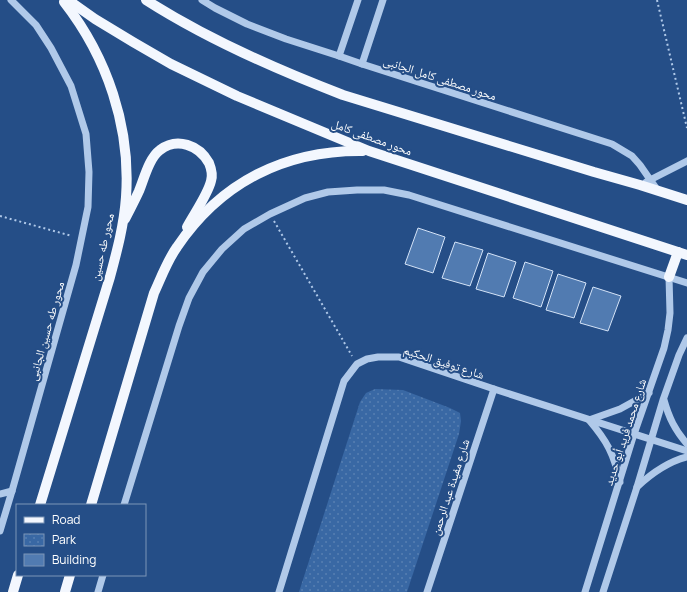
<svg xmlns="http://www.w3.org/2000/svg" width="687" height="592" font-family="Manrope,'Noto Naskh Arabic',sans-serif">
<style>
.park{fill:url(#park-dots)}
.building{fill:#517bb1;stroke:#d4e3f7}
.lines{fill:none;stroke-linecap:round;stroke-linejoin:round}
.path{stroke:#b0c9e9;stroke-width:2;stroke-dasharray:2 3;stroke-linecap:butt}
.minor{stroke:#b0c9e9;stroke-width:7}
.major{stroke:#f3f7fe;stroke-width:10}
.labels{text-anchor:middle;dominant-baseline:central;stroke-width:4;stroke-linejoin:round;paint-order:stroke}
.street-label{font-size:12px;fill:#fff;stroke:#254e87}
</style>
<defs>
<pattern id="park-dots" width="8" height="8" patternUnits="userSpaceOnUse"><rect width="8" height="8" fill="#3968a4"/><path d="M2 2h.1M6 6h.1" fill="none" stroke="#577fb2" stroke-width="1.8" stroke-linecap="round"/></pattern>
</defs>
<rect width="100%" height="100%" fill="#254e87"/>
<polygon class="park" points="375,389 403,390 450,408 460,413 461,421 459,434 407,592 299,592 360,402 366,393"/>
<g class="building">
<polygon points="418,228 445,237 433,273 405,264"/>
<polygon points="455,242 483,250 470,286 442,278"/>
<polygon points="488,253 516,262 504,297 476,289"/>
<polygon points="525,262 553,271 541,307 513,298"/>
<polygon points="558,274 586,283 574,318 546,310"/>
<polygon points="593,287 621,296 608,331 580,323"/>
</g>
<g class="lines">
<g class="path">
<polyline points="657,0 687,128"/>
<polyline points="0,216 72,236"/>
<polyline points="274,221 352,356"/>
</g>
<g class="minor">
<polyline points="202,0 215,8 247,24 286,39 339,56 362,64 612,144 632,156 640,165 658,191"/>
<polyline points="339,56 358,0"/>
<polyline points="362,64 383,0"/>
<polyline points="646,182 687,161"/>
<path d="M664 400C669 418 675 430 687 444"/>
<path d="M620 482C614 454 607 441 589 420L620 409 649 393"/>
<path d="M637 487C652 473 667 462 687 457"/>
<polyline points="0,494 12,491"/>
<polyline points="124,505 179,326 189,298 203,272 222,249 244,229 270,214 305,198 328,192 357,190 384,190 409,195 687,283"/>
<polyline points="0,531 12,491 76,265 88,207 89,172 86,134 71,86 51,48 36,25 11,0"/>
<polyline points="98,592 103,575"/>
<polyline points="279,592 344,381 357,364 367,359 378,357 399,357 494,389 687,451"/>
<polyline points="427,592 494,389"/>
<polyline points="585,592 634,434 664,348 668,330 670,313 669,277"/>
<polyline points="603,592 637,487 663,400 679,355 687,338"/>
</g>
<g class="major">
<polyline points="68,0 95,19 133,42 171,64 237,96 369,151 687,255"/>
<path d="M146 0C207 39 275 69 343 95L594 172 640 185 687 200"/>
<path d="M125 219C130 209 135 200 139 191 144 179 149 158 160 150 177 137 199 145 209 163 211 168 213 175 211 181 208 194 194 214 187 227"/>
<polyline points="669,277 678,252"/>
<path d="M40 505 110 277C117 251 124 225 126 197 131 127 107 57 64 2"/>
<path d="M91 505 154 293C161 278 167 261 177 247 221 182 285 150 363 151"/>
<polyline points="13,592 18,575"/>
<polyline points="65,592 70,575"/>
</g>
</g>
<g class="labels">
<g class="street-label">
<text transform="translate(440 78) rotate(18)">محور مصطفى كامل الجانبى</text>
<text transform="translate(372 137) rotate(20)">محور مصطفى كامل</text>
<text transform="translate(102 247) rotate(-77)">محور طه حسين</text>
<text transform="translate(46 331) rotate(-74)">محور طه حسين الجانبى</text>
<text transform="translate(444 362) rotate(18)">شارع توفيق الحكيم</text>
<text transform="translate(625 432) rotate(-72)">شارع محمد فريد أبو حديد</text>
<text transform="translate(450 487) rotate(-72)">شارع مفيدة عبد الرحمن</text>
</g>
</g>
<rect x="16" y="504" width="130" height="72" fill="#254e87" stroke="#7c95b7"/>
<rect x="24" y="517" width="20" height="6" fill="#f3f7fe" stroke="#7c95b7"/>
<text x="52" y="524" font-size="12" fill="#ffffff">Road</text>
<rect x="24" y="534" width="20" height="12" fill="url(#park-dots)" stroke="#7c95b7"/>
<text x="52" y="544" font-size="12" fill="#ffffff">Park</text>
<rect x="24" y="554" width="20" height="12" fill="#517bb1" stroke="#7c95b7"/>
<text x="52" y="564" font-size="12" fill="#ffffff">Building</text>
</svg>
